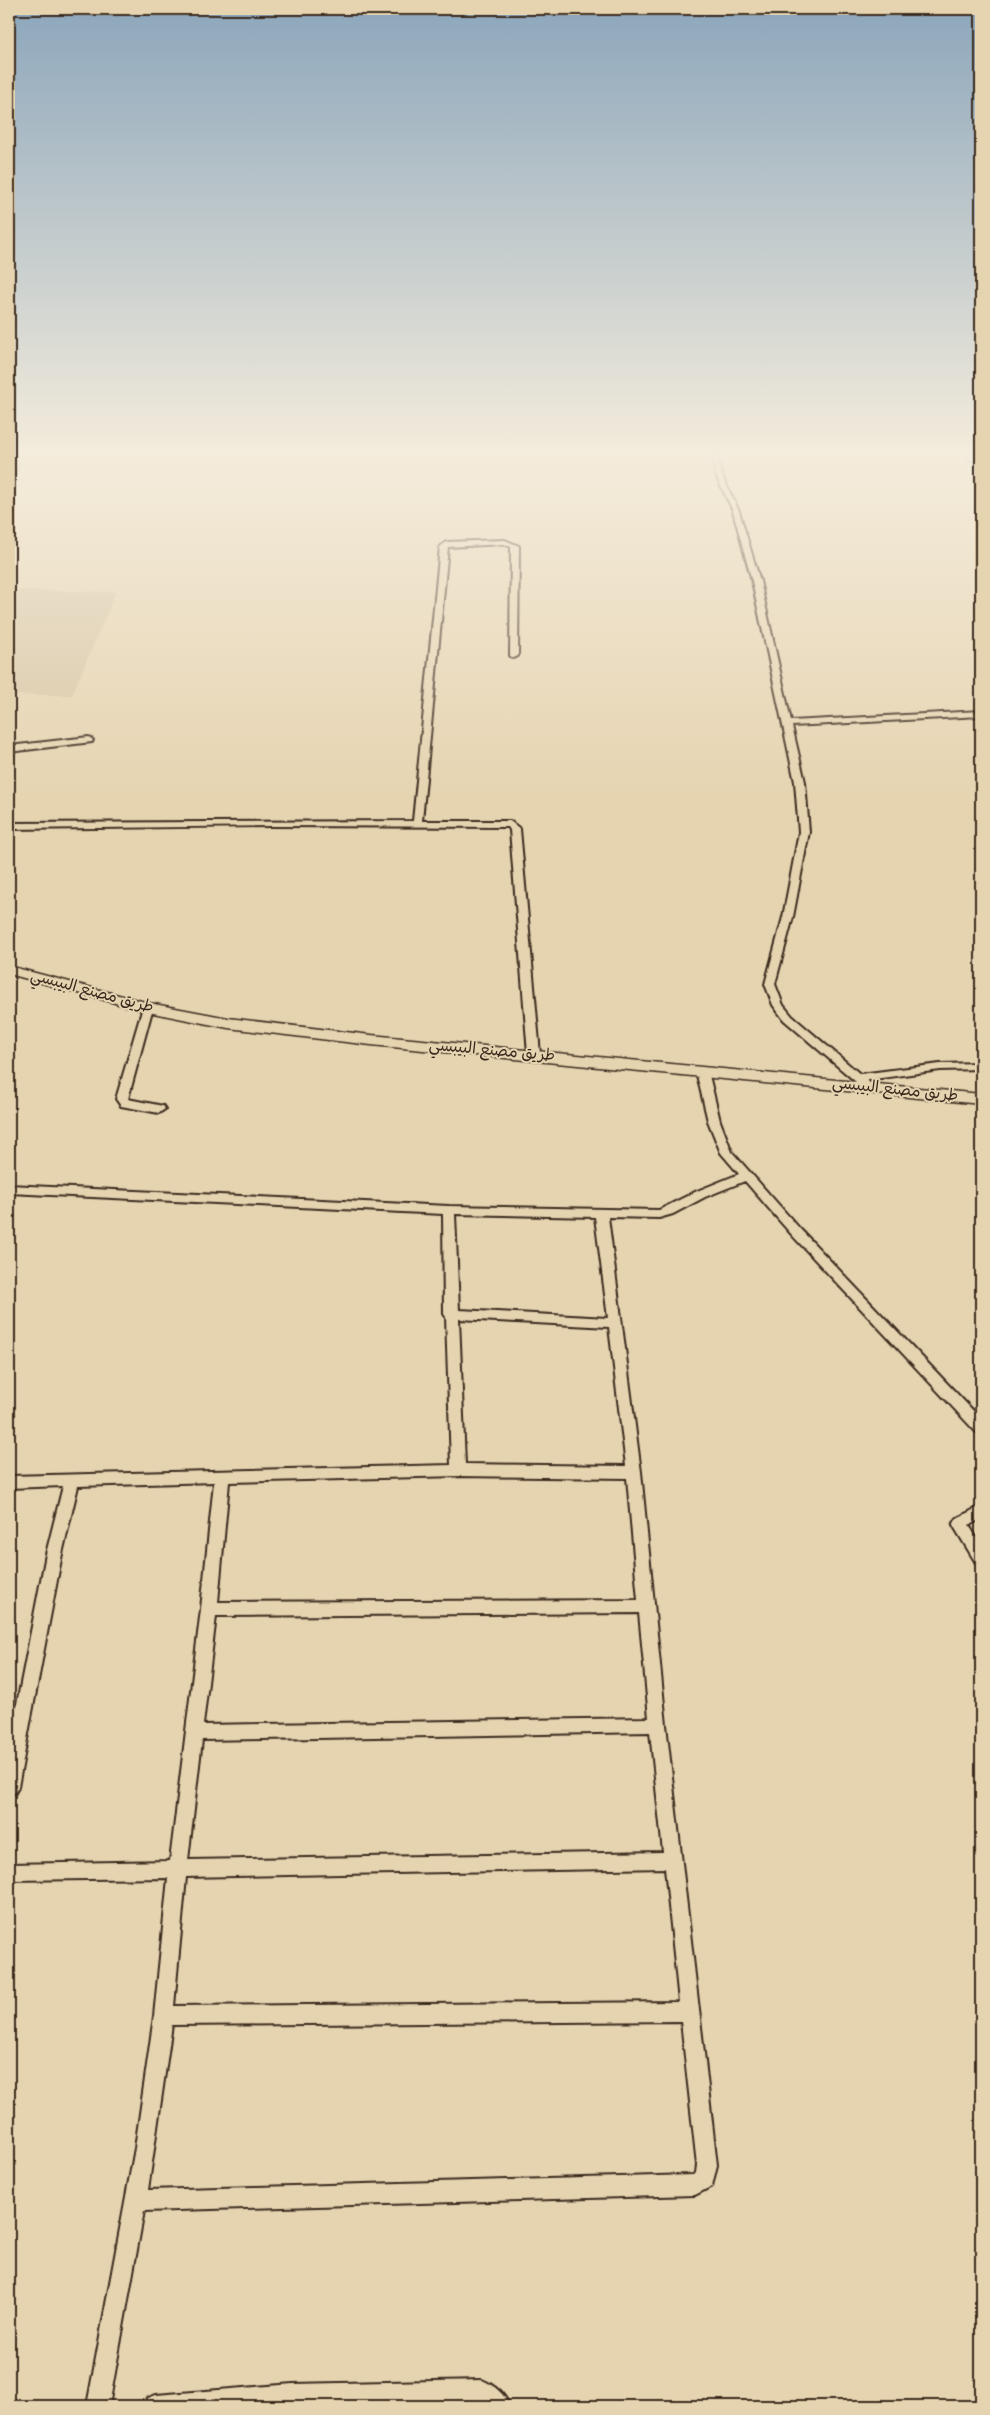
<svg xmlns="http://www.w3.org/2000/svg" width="990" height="2415" font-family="'Indie Flower','Playpen Sans Arabic',sans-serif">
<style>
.built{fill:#d8c6a5}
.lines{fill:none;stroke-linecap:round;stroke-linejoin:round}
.minor-casing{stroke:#3b2a1e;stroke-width:4}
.secondary-casing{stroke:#3b2a1e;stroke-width:3}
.minor{fill:#e6d4b1;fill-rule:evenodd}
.secondary{fill:#e6d4b1;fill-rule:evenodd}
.labels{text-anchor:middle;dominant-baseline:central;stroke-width:4;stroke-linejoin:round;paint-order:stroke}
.street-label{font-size:16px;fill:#3b2a1e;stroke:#e6d4b1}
</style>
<rect width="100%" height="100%" fill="#e6d4b1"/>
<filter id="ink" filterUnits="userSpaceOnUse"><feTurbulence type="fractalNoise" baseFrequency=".02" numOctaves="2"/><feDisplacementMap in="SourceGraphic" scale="10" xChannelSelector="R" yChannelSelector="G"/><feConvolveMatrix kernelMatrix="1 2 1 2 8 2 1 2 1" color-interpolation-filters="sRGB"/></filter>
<g filter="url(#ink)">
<polygon class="built" points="9,590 116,592 72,695 9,695"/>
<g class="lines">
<g class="minor-casing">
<g id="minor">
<polygon points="9,456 12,456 18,466 12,479 9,481 9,473 12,466"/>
<polygon points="711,456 717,456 723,478 739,511 760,581 791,721 981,711 981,716 792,726 805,782 809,832 793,917 775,984 783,1005 792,1016 860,1074 940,1064 981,1063 981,1069 940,1070 867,1080 873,1086 871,1088 863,1088 784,1020 773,1005 765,984 783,917 799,832 795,782 752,581 733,511 717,478"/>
<polygon points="967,456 974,456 981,463 981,468"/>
<polygon points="505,540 519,546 518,656 514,658 510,656 511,547 504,544 448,547 422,821 510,821 520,829 540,1054 538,1056 534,1057 528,1054 510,830 508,827 273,826 9,829 9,823 413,821 440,547 446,542"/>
<polygon points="89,737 93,740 92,742 9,752 9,746"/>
<polygon points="148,1004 153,1007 128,1099 163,1106 165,1109 159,1113 121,1106 116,1099 143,1007"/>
<path d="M702 1068 708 1071 720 1121 732 1152 800 1229 981 1419V1433L976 1432 792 1235 745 1181 705 1197 673 1214 659 1218 608 1217 641 1472 666 1725 717 2165 712 2186 695 2195 144 2211 109 2406H87L135 2148 154 2016 168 1878 9 1880V1864L170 1861 201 1609 214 1482 78 1486 62 1554 18 1787 15 1793 9 1795V1745L46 1554 63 1486 9 1488V1476L451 1465 446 1317 444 1314 443 1214 9 1193V1185L449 1206 659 1210 697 1191 739 1174 721 1153 708 1121 696 1071ZM455 1214 595 1217 608 1318 459 1310ZM459 1319 609 1327 626 1466 465 1464ZM458 1476 627 1478 638 1600 218 1602 229 1482ZM639 1613 649 1718 203 1725 216 1616ZM650 1732 663 1852 188 1860 202 1740ZM665 1868 679 2002 174 2006 186 1877ZM681 2021 697 2165 696 2173 693 2175 148 2190 172 2025Z"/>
<polygon points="981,1506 981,1519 969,1525 981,1546 981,1565 976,1563 953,1525 957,1518"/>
<path d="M482 2380C494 2385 505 2394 509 2406H482L478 2402 291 2406H145L148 2398 156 2395 293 2384Z"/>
</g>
</g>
<g class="secondary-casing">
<polygon id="secondary" points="9,966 149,1003 228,1018 371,1035 981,1094 981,1104 371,1045 228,1028 148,1012 9,974"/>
</g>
<use href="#minor" class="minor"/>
<use href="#secondary" class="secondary"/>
</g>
</g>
<linearGradient id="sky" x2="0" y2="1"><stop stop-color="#8ca6bb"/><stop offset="0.57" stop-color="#f4ecdc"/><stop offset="1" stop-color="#f4ecdc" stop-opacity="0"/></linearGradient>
<rect width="990" height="795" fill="url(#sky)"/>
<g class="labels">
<g class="street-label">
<text transform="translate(92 992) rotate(15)">طريق مصنع البيبسي</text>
<text transform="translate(492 1051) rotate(5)">طريق مصنع البيبسي</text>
<text transform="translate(895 1090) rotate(6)">طريق مصنع البيبسي</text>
</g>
</g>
<rect width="990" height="2415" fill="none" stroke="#e6d4b1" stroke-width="30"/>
<rect x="15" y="15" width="960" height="2385" fill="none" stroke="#3b2a1e" stroke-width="2" filter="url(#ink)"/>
</svg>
